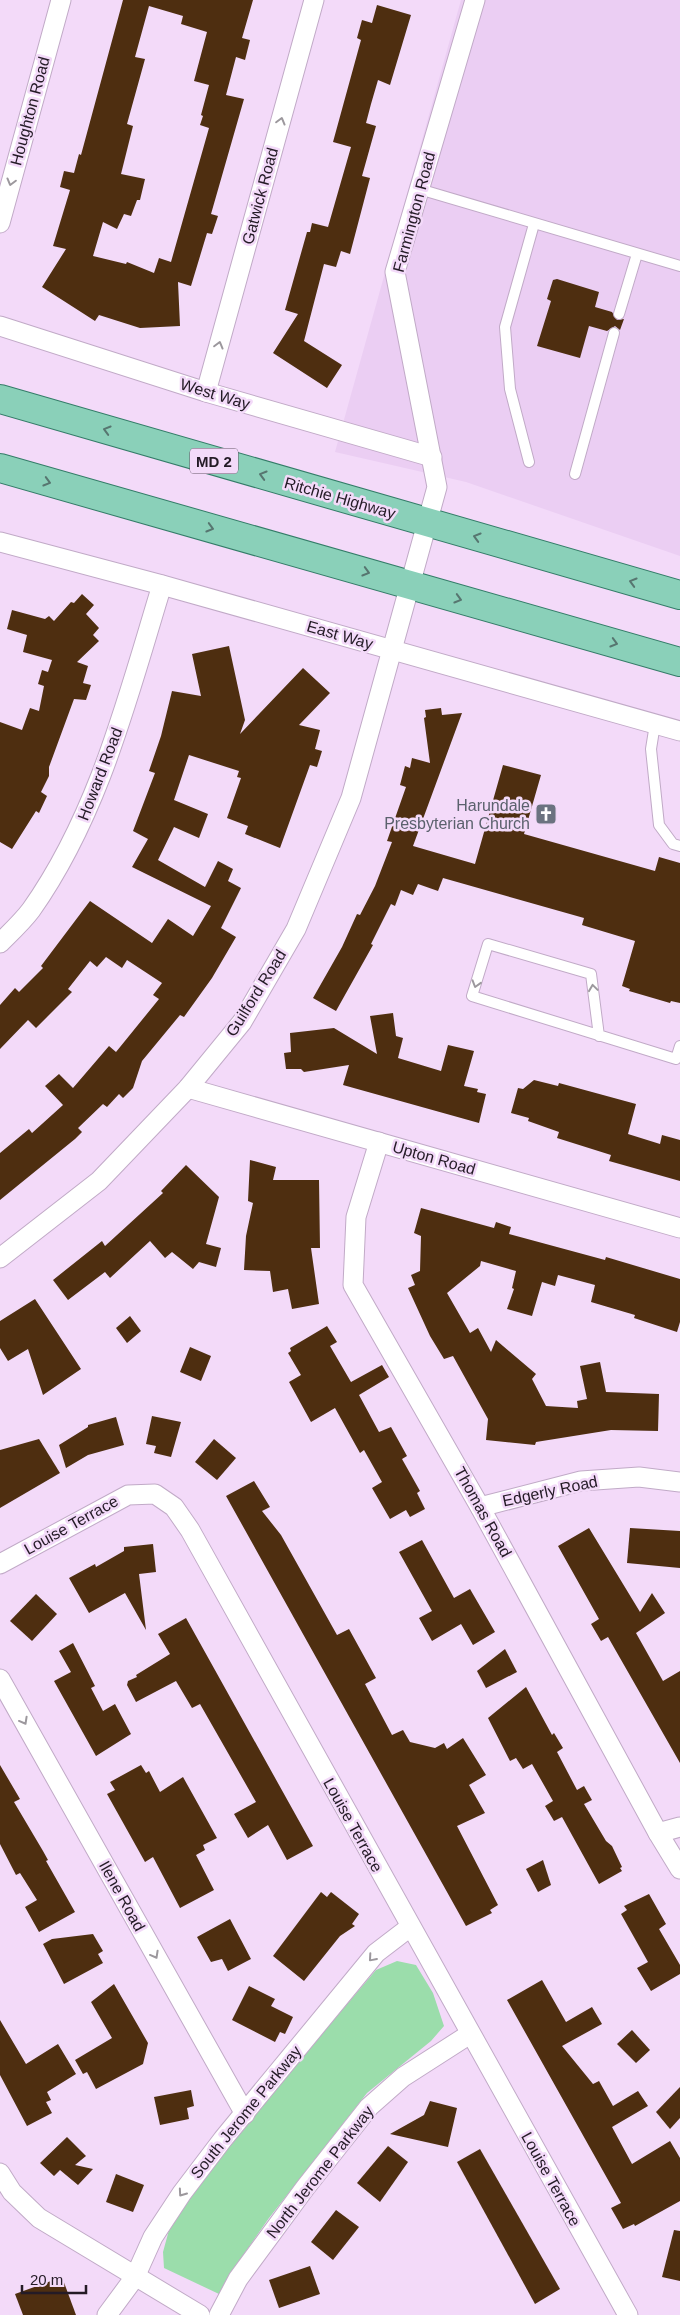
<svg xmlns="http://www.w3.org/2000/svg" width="680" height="2315" font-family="Arial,sans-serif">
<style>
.built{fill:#ebcef3}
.green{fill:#9bddab}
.building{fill:#4e2e10;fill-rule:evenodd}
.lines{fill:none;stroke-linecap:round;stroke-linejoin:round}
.lane-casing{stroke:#c1aac7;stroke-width:12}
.street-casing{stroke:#c1aac7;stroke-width:21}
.primary-casing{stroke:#347c68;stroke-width:30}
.lane{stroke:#fff;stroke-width:10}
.street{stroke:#fff;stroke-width:19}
.primary{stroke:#8ad0b9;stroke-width:28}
.oneway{stroke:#9c989d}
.oneway2{stroke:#577670}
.labels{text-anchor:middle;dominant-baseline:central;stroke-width:5;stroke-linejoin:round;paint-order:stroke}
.shield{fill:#f3daf9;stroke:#625465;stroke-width:1}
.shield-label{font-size:15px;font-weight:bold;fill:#241b26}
.street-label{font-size:16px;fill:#241b26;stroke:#f3daf9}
.worship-label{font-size:16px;fill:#5b616d;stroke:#f3daf9;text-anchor:end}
</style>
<rect width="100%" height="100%" fill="#f3daf9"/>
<polygon class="built" points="461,0 680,0 680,556 466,482 335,452"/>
<polygon class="green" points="397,1961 416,1965 433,1993 444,2026 431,2041 367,2093 269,2218 230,2274 219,2294 164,2268 163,2252 172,2219 258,2109 376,1970"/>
<g class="building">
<path d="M123 0H253L242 38 250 40 245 60 236 57 226 95 244 99 211 214 218 216 212 234 207 233 191 286 178 282 180 326 140 328 99 315 95 321 42 287 66 249 53 246 70 190 60 187 64 171 74 173 79 154 81 155ZM149 6 183 16 181 24 207 32 194 81 209 85 201 115 203 116 200 125 209 128 171 262 159 258 154 273 127 262 126 264 93 256 103 222 117 229 124 214 131 216 137 200H140L145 179 121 174 133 126 127 124 145 59 135 57Z"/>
<polygon points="377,5 411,15 390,85 378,80 371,104 366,123 376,126 362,176 370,178 350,254 341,251 336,267 324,264 304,341 342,365 327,388 273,353 298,314 285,310 307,232 310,232 312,223 328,227 351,147 333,142 361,40 357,38 362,20 372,23"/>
<polygon points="557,279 599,292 595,307 612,312 617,320 624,319 620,330 615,326 607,331 589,326 580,358 537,346 551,301 547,299 553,280"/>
<polygon points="82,594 94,605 86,614 99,628 93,635 99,641 77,662 88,666 83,683 91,685 86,700 74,699 49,767 49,776 41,792 47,796 39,813 36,811 12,849 0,842 0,722 22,730 30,708 39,711 44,686 38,684 42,670 48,672 52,660 23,652 27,635 7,629 12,610 45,619 49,616 54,621 71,602 74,603"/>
<polygon points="229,646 245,720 240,734 303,668 330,693 299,725 320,730 315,749 322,751 317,767 310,765 280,848 245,834 248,826 227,818 241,778 237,777 239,771 189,755 174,800 208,814 199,838 174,827 158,860 205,887 218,861 233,869 228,881 241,888 221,928 236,937 212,978 184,1017 180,1015 142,1061 133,1088 123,1098 119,1094 107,1107 103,1104 78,1128 82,1132 75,1139 0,1200 0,1153 29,1129 32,1133 63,1105 45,1086 59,1074 73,1088 109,1046 116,1052 159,999 153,995 162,983 127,960 122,968 106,957 97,967 90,961 68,989 72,992 36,1028 28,1020 0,1049 0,1005 15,988 19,992 43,968 41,966 90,901 152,943 168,919 193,936 211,906 132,867 148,839 133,831 155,773 149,771 161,736 172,691 201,696 192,654"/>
<polygon points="441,708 442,715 462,713 413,846 475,864 503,765 541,775 524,834 655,871 659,857 680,863 680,1003 671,1001 670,1003 629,991 630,989 622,986 635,941 582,925 584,918 443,878 438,891 418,884 413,895 401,890 395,906 391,904 371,944 373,945 336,1011 313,998 342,947 357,914 360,915 375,886 392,842 387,841 406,787 400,785 405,766 410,768 412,758 430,763 424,718 426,717 425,710"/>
<polygon points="393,1013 396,1036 403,1038 398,1058 441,1071 448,1045 474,1051 464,1086 478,1089 477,1092 486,1094 479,1123 343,1085 349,1065 304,1072 301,1069 286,1069 284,1053 291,1052 290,1033 334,1028 377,1054 370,1016"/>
<polygon points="534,1080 558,1086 559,1083 636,1104 628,1134 660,1144 662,1135 680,1140 680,1181 609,1161 611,1155 557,1138 559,1132 528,1121 529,1118 511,1113 518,1088 523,1089"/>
<polygon points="250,1160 276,1167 273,1180 319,1180 320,1248 311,1248 319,1304 292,1309 288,1289 273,1292 270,1271 244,1270 246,1236 253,1203 248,1201"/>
<polygon points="186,1165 219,1197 206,1244 221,1248 216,1267 199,1262 193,1269 172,1252 165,1258 150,1241 110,1278 105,1272 68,1300 53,1280 102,1241 105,1246 163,1193 161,1191"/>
<polygon points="421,1208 494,1228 496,1222 511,1227 509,1234 605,1260 606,1257 680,1279 680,1322 677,1332 634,1318 635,1315 591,1302 595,1285 558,1275 555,1286 542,1282 532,1316 507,1309 514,1289 512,1288 516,1271 481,1261 480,1266 447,1293 470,1333 478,1328 491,1352 496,1340 536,1374 532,1379 546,1406 578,1408 577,1401 587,1399 580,1366 600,1362 606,1392 659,1394 658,1431 611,1430 536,1442 535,1445 486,1440 488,1419 453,1356 444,1359 430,1336 408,1288 415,1285 411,1275 420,1271 421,1236 414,1233"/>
<polygon points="35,1299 81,1369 43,1395 28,1349 8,1361 0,1348 0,1321"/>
<polygon points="130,1316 141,1331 127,1343 116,1328"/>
<polygon points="327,1326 337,1342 330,1346 351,1382 382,1365 389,1377 359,1395 379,1432 391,1427 407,1456 402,1459 420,1491 417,1493 425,1509 410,1517 406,1510 390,1519 372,1488 382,1482 364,1450 360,1453 335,1408 311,1422 289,1382 301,1375 288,1353 291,1351 290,1348"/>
<polygon points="190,1347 211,1356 201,1381 180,1372"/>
<polygon points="152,1416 181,1422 171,1457 154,1453 156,1446 146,1444"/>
<polygon points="116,1417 124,1445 88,1455 66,1468 59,1445 88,1427 88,1425"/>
<polygon points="39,1439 60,1473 0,1508 0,1450"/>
<polygon points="214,1439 236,1458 217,1480 195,1462"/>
<polygon points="254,1481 270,1507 262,1511 281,1535 337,1635 349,1629 376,1678 365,1684 392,1735 403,1730 410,1742 435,1748 444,1743 447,1749 463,1738 486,1775 469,1785 485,1813 457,1826 498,1905 490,1910 492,1913 466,1926 226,1496"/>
<polygon points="589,1528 640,1612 652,1593 665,1613 636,1633 663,1681 680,1671 680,1763 608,1637 601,1641 591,1624 599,1619 558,1546"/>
<polygon points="630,1528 680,1531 680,1568 627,1563"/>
<polygon points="422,1540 454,1598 470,1589 495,1632 473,1645 461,1624 432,1641 419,1618 432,1611 399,1552"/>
<polygon points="153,1544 156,1572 139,1574 146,1630 125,1593 89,1613 69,1578 95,1564 96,1567 124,1551 124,1547"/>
<polygon points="36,1594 57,1614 32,1641 10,1621"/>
<polygon points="186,1618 313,1846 287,1860 268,1825 248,1838 234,1814 256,1802 200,1704 192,1708 176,1681 136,1702 127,1685 128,1681 137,1677 136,1675 170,1654 158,1634"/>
<polygon points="73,1643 95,1686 91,1688 103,1711 115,1704 131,1734 96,1756 54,1681 71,1672 59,1651"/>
<polygon points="505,1649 517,1672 486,1688 477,1671"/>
<polygon points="526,1687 552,1735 554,1733 563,1748 557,1752 577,1790 584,1786 592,1800 584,1804 606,1841 612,1846 622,1867 620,1868 622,1871 599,1884 562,1817 554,1821 545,1806 553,1801 532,1764 523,1769 516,1758 510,1761 488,1718"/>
<polygon points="0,1765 20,1799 14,1802 43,1851 48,1860 46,1861 75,1912 39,1932 25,1907 37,1900 20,1873 16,1875 0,1844"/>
<polygon points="141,1765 146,1773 149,1771 160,1792 183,1777 217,1838 203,1845 205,1850 196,1855 214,1890 180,1908 153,1857 145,1862 107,1794 115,1790 110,1782"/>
<polygon points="543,1860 551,1885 538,1892 526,1869"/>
<polygon points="321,1892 327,1897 331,1892 359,1914 352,1924 355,1926 340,1936 304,1981 273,1956"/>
<polygon points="649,1894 666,1924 659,1929 680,1965 680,1974 651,1991 637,1968 648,1962 621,1914 627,1910 624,1906"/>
<polygon points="230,1919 251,1959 228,1971 222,1959 211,1962 197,1937"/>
<polygon points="93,1934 103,1951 98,1954 103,1963 64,1984 43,1944 52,1939"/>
<polygon points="542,1980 566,2022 592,2007 602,2024 562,2046 593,2084 599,2081 613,2106 638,2091 648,2106 612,2127 632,2164 670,2141 680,2158 680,2201 635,2226 634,2224 623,2229 611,2208 621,2203 507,2000"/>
<polygon points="114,1984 148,2043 143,2064 96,2089 87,2072 83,2074 75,2060 112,2038 91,2002"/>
<polygon points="249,1986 275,1999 271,2006 293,2017 285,2034 280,2032 275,2042 232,2020"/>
<polygon points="0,2020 26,2064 58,2044 76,2074 47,2092 51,2100 46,2102 52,2113 27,2126 0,2075"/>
<polygon points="632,2030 650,2050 636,2063 617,2044"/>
<polygon points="680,2087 680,2118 670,2129 656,2112"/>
<polygon points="191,2090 194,2106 187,2108 189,2119 160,2125 154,2097"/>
<polygon points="430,2101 457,2108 448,2147 390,2134 424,2115"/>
<polygon points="67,2137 86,2156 75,2165 93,2169 78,2185 60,2170 54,2176 40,2163"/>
<polygon points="388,2146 408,2162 380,2202 357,2183"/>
<polygon points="480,2149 560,2289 535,2304 457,2162"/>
<polygon points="116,2174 144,2185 133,2212 106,2202"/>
<polygon points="336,2210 359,2227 333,2260 311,2242"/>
<polygon points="674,2230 680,2231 680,2281 662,2277"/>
<polygon points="310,2266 320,2294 279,2308 269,2280"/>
<polygon points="62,2277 76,2315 23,2315 15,2294"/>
</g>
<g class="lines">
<g class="lane-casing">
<g id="lane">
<polyline points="419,189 680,266"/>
<polyline points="619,314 637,254"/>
<polyline points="529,462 510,389 505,327 534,224"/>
<polyline points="575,474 614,333"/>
<polyline points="655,724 651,749 659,825 673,844 680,846"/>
<polyline points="599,1036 591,974 488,944 472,996 676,1059 680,1046"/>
</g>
</g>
<g class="street-casing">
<g id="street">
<polyline points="0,223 61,0"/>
<polyline points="0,326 206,392 432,457"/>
<polyline points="206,392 314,0"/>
<polyline points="0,542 162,585 680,731"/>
<path d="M0 943C10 933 22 922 31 910 99 814 128 696 162 585"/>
<polyline points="188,1088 680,1228"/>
<polyline points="379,1142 356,1217 353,1285 480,1507 658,1833 680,1869"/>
<polyline points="0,1258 99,1181 188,1088 242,1022 296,929 351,798 437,487 395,272 475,0"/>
<polyline points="480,1507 581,1481 639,1477 680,1482"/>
<polyline points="0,1564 128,1495 155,1494 174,1507 190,1530 628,2315"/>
<polyline points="0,1679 245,2114"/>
<polyline points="658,1833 680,1827"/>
<polyline points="0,2173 12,2192 39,2218 200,2315"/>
<polyline points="107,2315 135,2277 153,2237 182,2193 223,2139 376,1953 410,1927"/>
<polyline points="219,2315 238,2279 305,2188 369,2107 403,2077 470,2034"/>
</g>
</g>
<g class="primary-casing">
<g id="primary">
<polyline points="0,399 680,595"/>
<polyline points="0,468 680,662"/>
</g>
</g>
<use href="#lane" class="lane"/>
<use href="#street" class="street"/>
<use href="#primary" class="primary"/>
</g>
<defs><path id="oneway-chevron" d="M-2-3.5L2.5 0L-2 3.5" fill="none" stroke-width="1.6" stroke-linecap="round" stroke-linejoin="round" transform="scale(1.25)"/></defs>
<g class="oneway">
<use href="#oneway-chevron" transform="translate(281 121) rotate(-75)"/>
<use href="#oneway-chevron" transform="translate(11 182) rotate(105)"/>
<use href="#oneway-chevron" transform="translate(219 345) rotate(-75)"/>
<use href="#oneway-chevron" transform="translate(476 984) rotate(107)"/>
<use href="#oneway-chevron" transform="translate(593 988) rotate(-98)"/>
<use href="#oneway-chevron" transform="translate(24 1721) rotate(61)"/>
<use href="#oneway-chevron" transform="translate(155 1955) rotate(61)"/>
<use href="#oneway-chevron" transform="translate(372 1958) rotate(131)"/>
<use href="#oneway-chevron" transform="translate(182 2193) rotate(125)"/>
</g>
<g class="oneway2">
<use href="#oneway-chevron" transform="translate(107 430) rotate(-164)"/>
<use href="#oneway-chevron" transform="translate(263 475) rotate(-164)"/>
<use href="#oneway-chevron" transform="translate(47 482) rotate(16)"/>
<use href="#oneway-chevron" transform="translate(210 528) rotate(16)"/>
<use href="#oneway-chevron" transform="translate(477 537) rotate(-164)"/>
<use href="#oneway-chevron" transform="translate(366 572) rotate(16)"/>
<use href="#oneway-chevron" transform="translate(633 582) rotate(-164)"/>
<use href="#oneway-chevron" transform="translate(458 599) rotate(16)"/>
<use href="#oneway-chevron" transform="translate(614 643) rotate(16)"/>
</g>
<defs>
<g id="church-square" transform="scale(1.125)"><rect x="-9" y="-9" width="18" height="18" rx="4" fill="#6b7280" stroke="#f3daf9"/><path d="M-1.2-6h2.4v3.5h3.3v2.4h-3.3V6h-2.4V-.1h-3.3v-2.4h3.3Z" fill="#fff"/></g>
</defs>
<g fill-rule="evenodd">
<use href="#church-square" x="546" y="814"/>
</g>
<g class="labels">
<rect class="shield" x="190" y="448.5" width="48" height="25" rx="4"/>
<g class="shield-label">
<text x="214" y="461">MD 2</text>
</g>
<g class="street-label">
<text transform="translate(30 111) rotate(-75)">Houghton Road</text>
<text transform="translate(260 196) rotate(-75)">Gatwick Road</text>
<text transform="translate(414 212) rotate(-75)">Farmington Road</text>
<text transform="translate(215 394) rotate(17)">West Way</text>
<text transform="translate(340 498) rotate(16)">Ritchie Highway</text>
<text transform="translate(340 635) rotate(16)">East Way</text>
<text transform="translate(100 774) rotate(-69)">Howard Road</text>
<text transform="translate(256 993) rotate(-58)">Guilford Road</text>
<text transform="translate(434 1158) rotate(16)">Upton Road</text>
<text transform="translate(550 1491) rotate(-12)">Edgerly Road</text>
<text transform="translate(483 1512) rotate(61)">Thomas Road</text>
<text transform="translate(71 1525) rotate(-29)">Louise Terrace</text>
<text transform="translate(353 1825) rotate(61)">Louise Terrace</text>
<text transform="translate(122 1896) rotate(61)">Ilene Road</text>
<text transform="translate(246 2112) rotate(-51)">South Jerome Parkway</text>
<text transform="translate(320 2172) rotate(-52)">North Jerome Parkway</text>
<text transform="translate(551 2179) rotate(61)">Louise Terrace</text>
</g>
<g class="worship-label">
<text x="530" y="805">Harundale<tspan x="530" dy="18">Presbyterian Church</tspan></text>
</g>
</g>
<path d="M22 2285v8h64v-8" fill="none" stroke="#241b26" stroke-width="2.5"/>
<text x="30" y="2285" font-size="15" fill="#241b26" stroke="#f3daf9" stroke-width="4" paint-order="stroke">20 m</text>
</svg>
